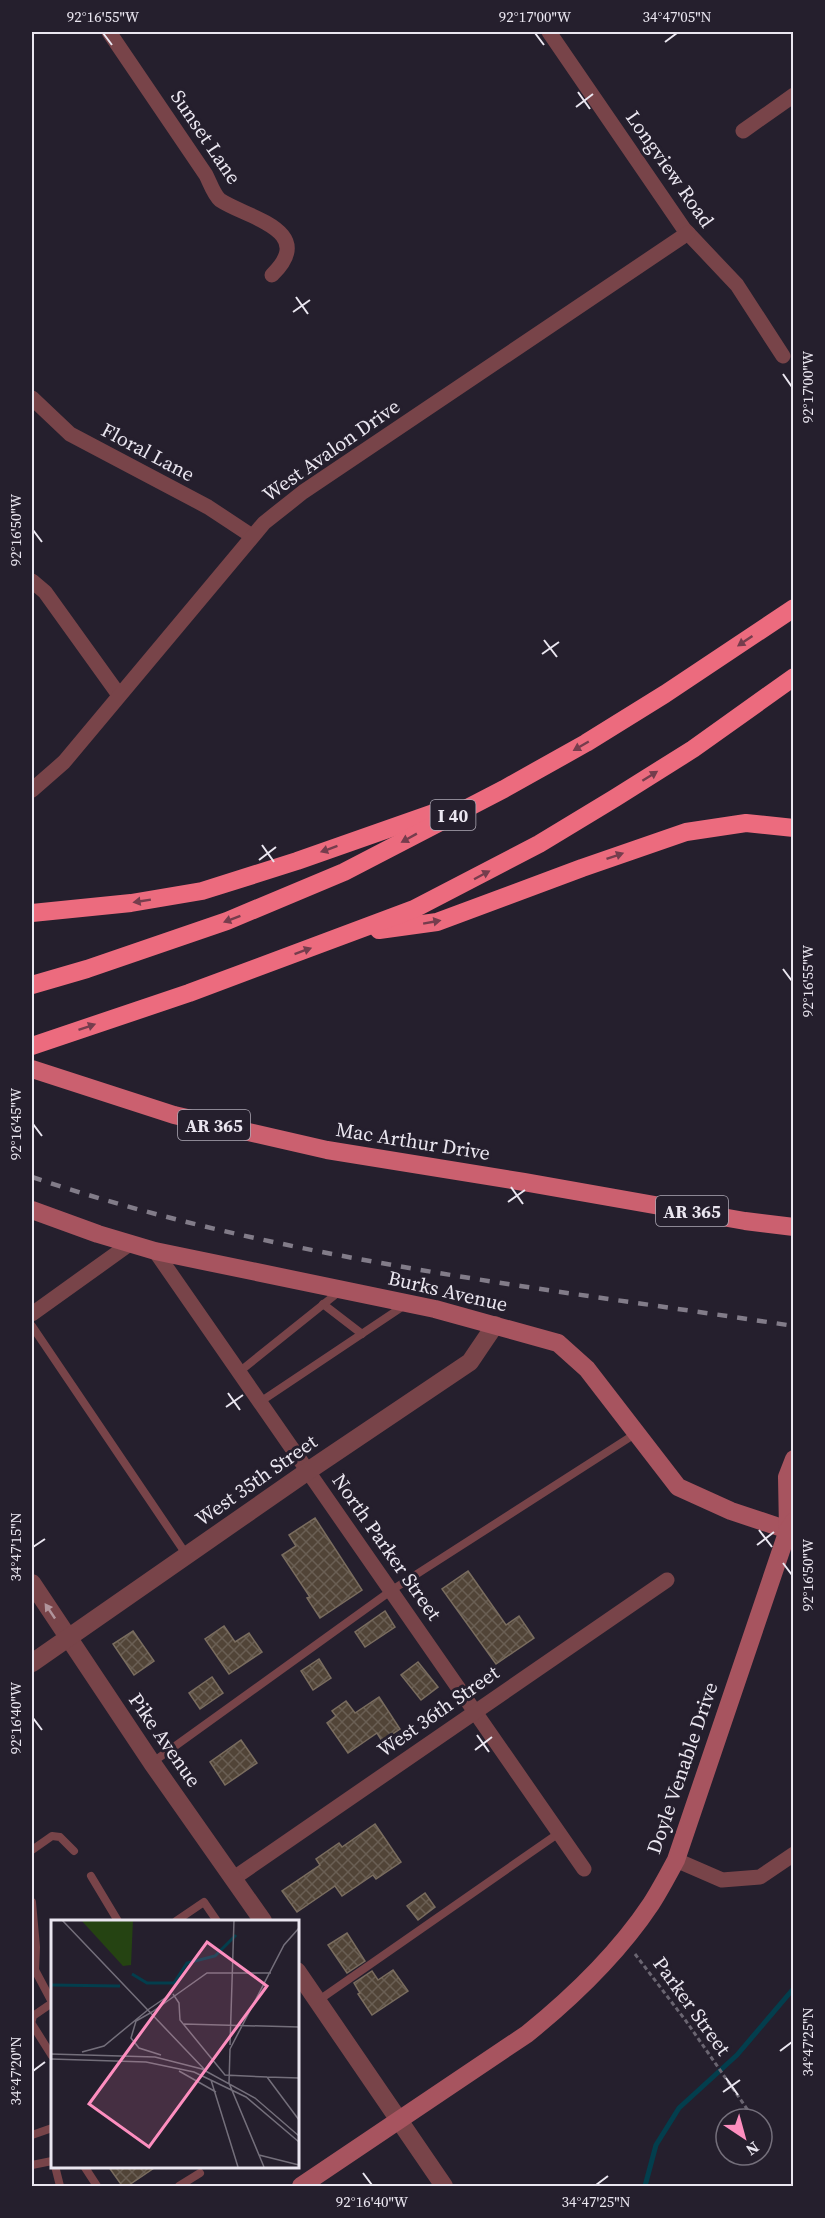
<svg xmlns="http://www.w3.org/2000/svg" width="825" height="2218" font-family="'Source Serif 4',serif">
<style>
.lines{fill:none;stroke-linecap:round;stroke-linejoin:round}
.stream{stroke:#033e4d;stroke-width:5}
.building{fill:url(#building-cross-hatch);stroke:#7a6d5f;stroke-width:1.5}
.path{stroke:#6a6571;stroke-width:3;stroke-dasharray:4.5 3;stroke-linecap:butt}
.service{stroke:#784449;stroke-width:8}
.minor{stroke:#784449;stroke-width:15}
.tertiary{stroke:#784449;stroke-width:18}
.secondary{stroke:#a7545f;stroke-width:18}
.primary{stroke:#cb606f;stroke-width:18}
.motorway{stroke:#ec6b7e;stroke-width:18}
.rail{stroke:#827c89;stroke-width:4.5;stroke-dasharray:10 10;stroke-linecap:butt}
.oneway{fill:#753d4d}
.oneway2{fill:#b1959c}
.ticks{fill:none;stroke:#eae6f0;stroke-width:2}
.labels{text-anchor:middle;dominant-baseline:central;stroke-width:6;stroke-linejoin:round;paint-order:stroke}
.shield{fill:#251f2d;stroke:#afaab6;stroke-width:1.5}
.shield-label{font-size:18px;font-weight:bold;fill:#eae6f0}
.street-label{font-size:20px;fill:#eae6f0;stroke:#251f2d}
.inset-river{fill:none;stroke:#033e4d;stroke-width:3}
.inset-road{fill:none;stroke:#746f7b;stroke-width:1.5}
.view{fill:#fd8ebf;fill-opacity:0.15;stroke:#fd8ebf;stroke-width:3}
.inset-edge{fill:none;stroke:#eae6f0;stroke-width:3}
.neatline{fill:none;stroke:#eae6f0;stroke-width:2}
.ticks-label{font-size:15px;text-anchor:middle;fill:#eae6f0}
</style>
<defs>
<pattern id="building-cross-hatch" width="8" height="8" patternUnits="userSpaceOnUse" patternTransform="scale(1.5)"><rect width="8" height="8" fill="#514437"/><path d="M0 0l8 8M0 8l8-8" fill="none" stroke="#6a5f54"/></pattern>
</defs>
<rect width="100%" height="100%" fill="#251f2d"/>
<g class="lines">
<polyline class="stream" points="645,2186 656,2145 679,2108 737,2055 794,1988"/>
</g>
<g class="building">
<polygon points="315,1518 362,1590 320,1618 307,1598 310,1597 282,1555 296,1546 289,1535"/>
<polygon points="468,1571 506,1625 519,1616 534,1638 496,1664 442,1589"/>
<polygon points="385,1611 395,1627 365,1647 355,1632"/>
<polygon points="224,1626 235,1642 249,1633 262,1652 229,1674 205,1639"/>
<polygon points="133,1631 154,1661 134,1675 113,1644"/>
<polygon points="319,1659 331,1678 313,1690 301,1671"/>
<polygon points="418,1662 438,1687 421,1700 401,1675"/>
<polygon points="212,1677 223,1693 200,1709 189,1693"/>
<polygon points="379,1697 400,1729 382,1741 377,1733 348,1753 327,1723 336,1716 332,1711 346,1701 355,1713"/>
<polygon points="241,1740 257,1763 225,1785 210,1762"/>
<polygon points="375,1824 401,1862 376,1879 373,1875 342,1896 335,1886 297,1912 282,1891 320,1865 316,1859 339,1843 342,1847"/>
<polygon points="425,1893 435,1907 418,1920 407,1906"/>
<polygon points="347,1933 365,1961 347,1973 328,1945"/>
<polygon points="393,1970 408,1991 372,2015 358,1994 360,1993 354,1983 372,1971 378,1980"/>
<polygon points="108,2166 157,2166 126,2187 123,2187"/>
</g>
<g class="lines">
<polyline class="path" points="635,1954 686,2021 754,2119"/>
<g class="service">
<polyline points="323,1304 362,1334"/>
<polyline points="32,1326 186,1554"/>
<polyline points="239,1372 340,1291"/>
<polyline points="260,1402 405,1305"/>
<polyline points="153,1762 392,1590 635,1434"/>
<polyline points="32,1850 52,1836 60,1837 74,1851"/>
<polyline points="91,1876 118,1921"/>
<polyline points="32,1902 36,1947 35,1970 52,2002"/>
<polyline points="176,1921 204,1902 217,1921"/>
<polyline points="319,2000 559,1833"/>
<polyline points="32,2020 33,2016 52,2003"/>
<polyline points="32,2024 52,2056"/>
<polyline points="32,2135 52,2128"/>
<polyline points="32,2165 52,2161"/>
<polyline points="55,2166 60,2186"/>
<polyline points="84,2166 97,2186"/>
<polyline points="179,2186 200,2173"/>
</g>
<g class="minor">
<path d="M109 32 206 175C210 183 214 195 220 200 247 218 318 230 272 275"/>
<polyline points="549,32 684,229 737,285 783,356"/>
<polyline points="743,131 794,95"/>
<polyline points="32,398 70,434 208,507 252,536"/>
<polyline points="32,581 45,592 119,695"/>
<polyline points="32,790 64,762 264,523 303,492 688,233"/>
<polyline points="155,1251 584,1869"/>
<polyline points="32,1314 131,1243"/>
<polyline points="676,1860 722,1880 760,1877 794,1854"/>
<polyline points="234,1878 667,1580"/>
</g>
<g class="tertiary">
<polyline points="32,1583 152,1763 263,1921"/>
<polyline points="32,1663 308,1471 470,1362 495,1325"/>
<polyline points="297,1971 444,2186"/>
</g>
<g class="secondary">
<polyline points="32,1210 98,1234 155,1251 435,1309 558,1343 587,1369 678,1487 731,1511 788,1530"/>
<polyline points="788,1530 787,1477 794,1459"/>
<path d="M301 2186 527 2034C574 1996 617 1955 651 1904 660 1890 668 1875 676 1860L788 1530 794 1521"/>
</g>
<polyline class="primary" points="32,1069 174,1115 327,1150 524,1182 745,1221 794,1227"/>
<g class="motorway">
<polyline points="32,913 131,903 202,891 297,861 445,809"/>
<polyline points="379,930 437,922 582,868 686,832 746,823 794,828"/>
<polyline points="32,985 87,969 227,921 344,872 504,789 586,743 665,694 794,608"/>
<polyline points="32,1046 189,993 414,909 539,844 615,798 693,749 794,677"/>
</g>
<path class="rail" d="M32 1177C278 1260 538 1287 794 1326"/>
</g>
<defs><path id="oneway-solid" d="M-6-.8H1V-3.2L6.5 0L1 3.2V.8H-6Z" transform="scale(1.5)"/></defs>
<g class="oneway">
<use href="#oneway-solid" transform="translate(745 641) rotate(146)"/>
<use href="#oneway-solid" transform="translate(581 746) rotate(150)"/>
<use href="#oneway-solid" transform="translate(650 776) rotate(-32)"/>
<use href="#oneway-solid" transform="translate(409 838) rotate(151)"/>
<use href="#oneway-solid" transform="translate(329 849) rotate(160)"/>
<use href="#oneway-solid" transform="translate(615 856) rotate(-19)"/>
<use href="#oneway-solid" transform="translate(482 875) rotate(-28)"/>
<use href="#oneway-solid" transform="translate(142 901) rotate(171)"/>
<use href="#oneway-solid" transform="translate(232 919) rotate(159)"/>
<use href="#oneway-solid" transform="translate(432 922) rotate(-10)"/>
<use href="#oneway-solid" transform="translate(303 951) rotate(-20)"/>
<use href="#oneway-solid" transform="translate(87 1027) rotate(-19)"/>
</g>
<use class="oneway2" href="#oneway-solid" transform="translate(50 1611) rotate(-124)"/>
<path class="ticks" d="M103 33 112 45M535 33 544 45M665 42 677 33M578 92 590 109M576 107 593 94M296 297 308 314M293 312 310 300M783 374 792 387M33 530 42 542M544 640 557 657M542 654 559 642M262 845 274 862M259 860 276 847M783 969 792 981M33 1124 42 1136M511 1187 523 1204M508 1202 525 1190M228 1393 240 1410M226 1407 243 1395M759 1530 772 1547M757 1545 774 1532M33 1547 45 1539M783 1563 792 1575M33 1718 42 1730M477 1735 489 1752M475 1750 492 1737M780 2051 792 2042M33 2071 45 2062M726 2078 738 2095M723 2092 740 2080M363 2173 372 2185M596 2185 608 2176"/>
<g class="labels">
<g class="shield">
<rect x="430.5" y="800" width="45" height="30" rx="4.5"/>
<rect x="178" y="1110" width="72" height="30" rx="4.5"/>
<rect x="656" y="1196" width="72" height="30" rx="4.5"/>
</g>
<g class="shield-label">
<text x="453" y="815">I 40</text>
<text x="214" y="1125">AR 365</text>
<text x="692" y="1211">AR 365</text>
</g>
<g class="street-label">
<text transform="translate(206 137) rotate(56)">Sunset Lane</text>
<text transform="translate(670 169) rotate(55)">Longview Road</text>
<text transform="translate(331 450) rotate(-35)">West Avalon Drive</text>
<text transform="translate(148 452) rotate(28)">Floral Lane</text>
<text transform="translate(413 1141) rotate(9)">Mac Arthur Drive</text>
<text transform="translate(448 1291) rotate(13)">Burks Avenue</text>
<text transform="translate(256 1480) rotate(-35)">West 35th Street</text>
<text transform="translate(387 1547) rotate(55)">North Parker Street</text>
<text transform="translate(438 1711) rotate(-35)">West 36th Street</text>
<text transform="translate(165 1740) rotate(55)">Pike Avenue</text>
<text transform="translate(682 1768) rotate(-71)">Doyle Venable Drive</text>
<text transform="translate(692 2006) rotate(54)">Parker Street</text>
</g>
</g>
<g transform="translate(51 1920)">
<rect width="248" height="248" fill="#251f2d"/>
<path d="M30 0H82L80 45 72 46Z" fill="#254312"/>
<path class="inset-river" d="M81 54 96 63H123L136 43 164 36 185 15M0 65 69 66"/>
<path class="inset-road" d="M11 0 154 150M122 74 128 83 129 100 174 155 216 157M98 89 117 76M101 92 156 53H220M101 92 85 101 80 118 88 128 110 135M133 104 248 107M179 125 183 0M179 129 233 25 248 8M179 129 178 163 213 247M31 132 53 126 98 89M0 134 104 137 151 149 204 178 248 216M0 139 95 142 143 152 195 177 248 222M128 151 165 172M216 157 248 158M216 157 248 200M160 160 187 247M208 235 248 245"/>
<path class="view" d="M156 22 216 66 98 227 38 184Z"/>
<rect width="248" height="248" class="inset-edge"/>
</g>
<rect width="825" height="2218" fill="none" stroke="#251f2d" stroke-width="66"/>
<g transform="translate(744 2137) rotate(144)"><circle r="28" fill="#251f2d" stroke="#746f7b" stroke-width="1.5"/>
<path d="M0-4.5L10 22L0 15L-10 22Z" fill="#fd8ebf"/>
<text y="-9" font-size="16" font-weight="bold" text-anchor="middle" fill="#eae6f0">N</text>
</g>
<rect x="33" y="33" width="759" height="2152" class="neatline"/>
<g class="ticks-label">
<text x="103" y="22">92°16'55"W</text>
<text x="535" y="22">92°17'00"W</text>
<text x="677" y="22">34°47'05"N</text>
<text transform="translate(808 387) rotate(-90)" y="5">92°17'00"W</text>
<text transform="translate(16 530) rotate(-90)" y="5">92°16'50"W</text>
<text transform="translate(808 981) rotate(-90)" y="5">92°16'55"W</text>
<text transform="translate(16 1124) rotate(-90)" y="5">92°16'45"W</text>
<text transform="translate(16 1547) rotate(-90)" y="5">34°47'15"N</text>
<text transform="translate(808 1575) rotate(-90)" y="5">92°16'50"W</text>
<text transform="translate(16 1718) rotate(-90)" y="5">92°16'40"W</text>
<text transform="translate(808 2042) rotate(-90)" y="5">34°47'25"N</text>
<text transform="translate(16 2071) rotate(-90)" y="5">34°47'20"N</text>
<text x="372" y="2207">92°16'40"W</text>
<text x="596" y="2207">34°47'25"N</text>
</g>
</svg>
